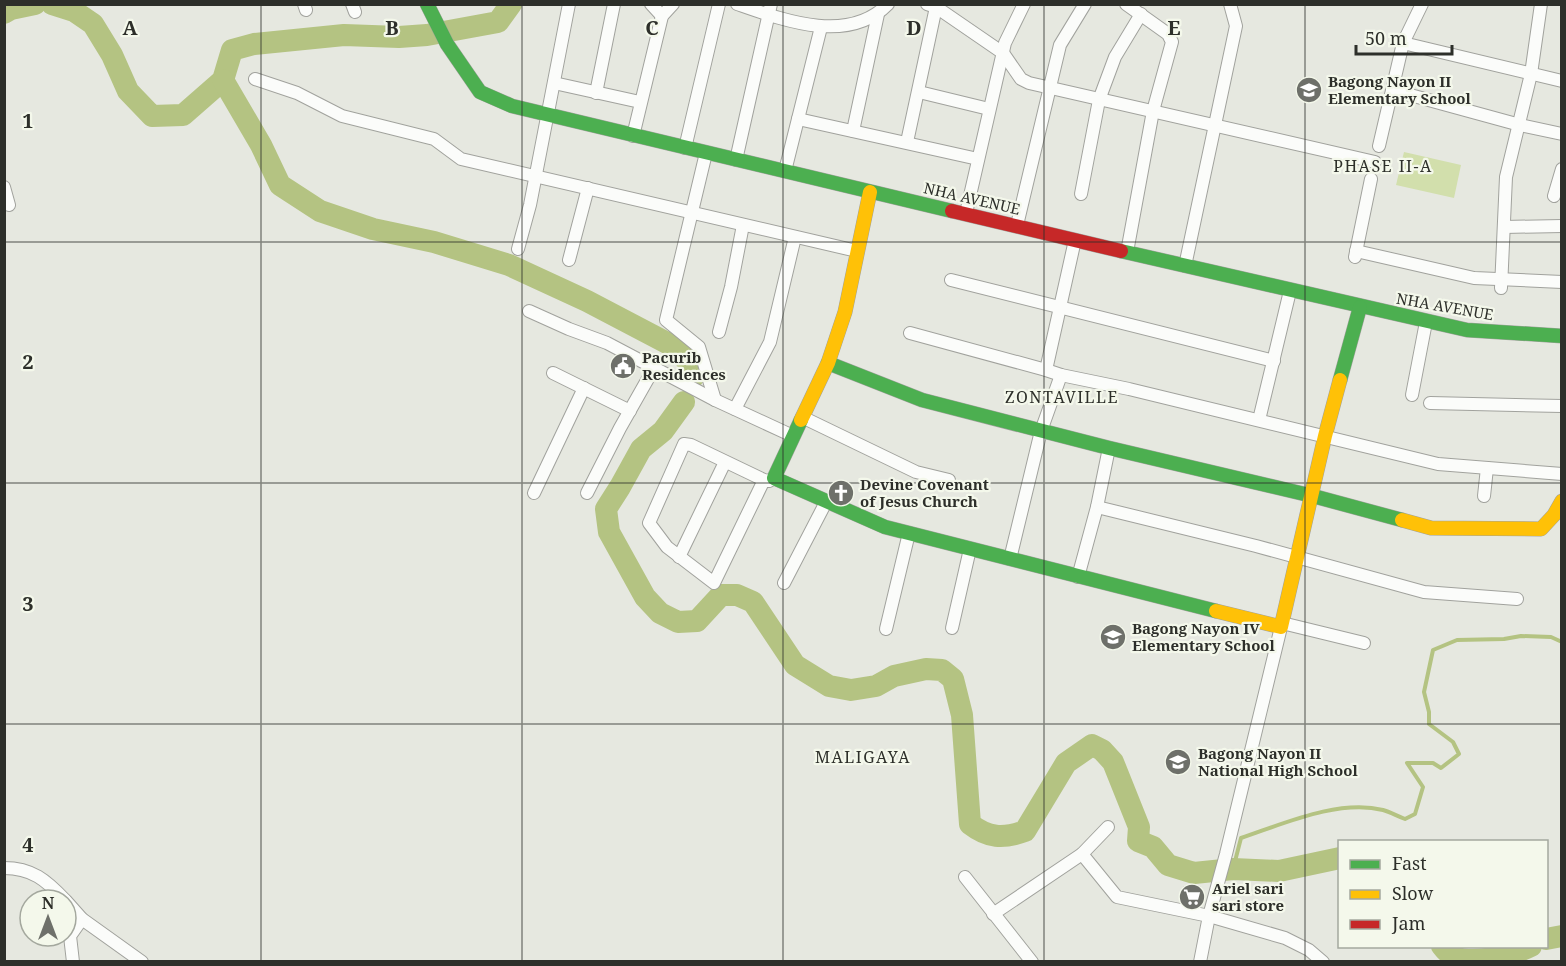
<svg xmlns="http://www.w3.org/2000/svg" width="1566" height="966" font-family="'Noto Serif',serif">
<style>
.green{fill:#d2dfac}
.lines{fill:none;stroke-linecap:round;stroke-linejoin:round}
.stream{stroke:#b4c382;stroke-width:4}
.river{stroke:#b4c382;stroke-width:22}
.street-casing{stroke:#a1a29d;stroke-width:14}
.fast-casing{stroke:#a1a29d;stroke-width:15}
.slow-casing{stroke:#a1a29d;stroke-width:15}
.jam-casing{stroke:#a1a29d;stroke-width:15}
.street{stroke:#fbfcfa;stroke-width:12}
.fast{stroke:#4caf50;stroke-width:14}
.slow{stroke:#ffc107;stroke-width:14}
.jam{stroke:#c62828;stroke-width:14}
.grid{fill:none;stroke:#2d2f2a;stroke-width:1.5;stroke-opacity:0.55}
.labels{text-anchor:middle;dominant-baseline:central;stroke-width:4.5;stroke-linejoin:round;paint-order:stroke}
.poi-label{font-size:15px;font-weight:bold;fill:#2d2f2a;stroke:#f4f8eb;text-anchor:start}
.street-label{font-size:15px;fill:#2d2f2a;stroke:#f4f8eb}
.neighbourhood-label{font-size:16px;letter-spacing:1.5px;fill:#2d2f2a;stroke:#f4f8eb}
.grid-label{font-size:20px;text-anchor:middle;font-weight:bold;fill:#2d2f2a;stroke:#f4f8eb;stroke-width:4.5;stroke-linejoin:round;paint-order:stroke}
</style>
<rect width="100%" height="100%" fill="#e6e8e0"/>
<polygon class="green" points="1404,152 1461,165 1454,198 1396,185"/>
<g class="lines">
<path class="stream" d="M1233 869 1241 838C1283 824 1338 799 1383 810 1390 812 1397 816 1405 819L1415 814 1423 787 1407 763H1433L1441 768 1459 754 1453 742 1429 724V712L1424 692 1433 650 1457 640 1504 639 1521 636 1551 637 1562 642"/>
<g class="river">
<polyline points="52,4 74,11 93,24 112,55 128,91 152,116 183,115 223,80 232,50 254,44 344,35 399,37 427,35 498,22 511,4"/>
<polyline points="4,13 11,9 35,4"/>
<polyline points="223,80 261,145 280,185 320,211 373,229 434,242 509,265 587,301 669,344 687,360 693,377"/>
<path d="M684 402 663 431 641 449 620 487 606 509 609 532 645 597 660 613 678 622 697 621 721 595H737L753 602 795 665 829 686 851 690 876 686 894 676 926 669 942 670 953 679 962 715 970 824C988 838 1003 839 1025 831L1066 763 1092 745 1102 750 1113 762 1139 827 1138 841 1153 847 1168 865 1194 873 1233 869 1279 871 1340 858"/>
<polyline points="1546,939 1562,936"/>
<path d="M1442 946C1445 950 1449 954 1453 956 1472 966 1513 955 1531 946"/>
</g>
<g class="street-casing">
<g id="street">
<polyline points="304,4 306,10"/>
<polyline points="352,4 355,12"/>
<polyline points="651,4 662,16"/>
<path d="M737 4C783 20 848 45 888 4"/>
<polyline points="927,4 936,7 1003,53 1021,79 1029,83 1375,162"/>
<polyline points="1126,4 1168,34 1172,42 1153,111 1127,252"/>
<polyline points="1403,43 1562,81"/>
<polyline points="255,79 297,93 342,116 434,139 461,159 857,251"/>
<polyline points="554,83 640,102"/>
<polyline points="1392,90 1520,125 1562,134"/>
<polyline points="919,92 989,109"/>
<polyline points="596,93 614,4"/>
<polyline points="798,119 978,159"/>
<polyline points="853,131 878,14"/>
<polyline points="633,136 662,16 673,4"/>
<polyline points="907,142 936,7"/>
<polyline points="1379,146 1403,43 1422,4"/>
<polyline points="685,148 719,4"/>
<polyline points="706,153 666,320 699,347 715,400"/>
<polyline points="736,160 771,4"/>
<polyline points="785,171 821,27"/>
<polyline points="4,187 9,205"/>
<polyline points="1081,194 1099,100 1115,57 1141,14"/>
<polyline points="1554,196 1562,169"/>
<polyline points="966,213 1005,43 1024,4"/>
<polyline points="1017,225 1060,45 1085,4"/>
<polyline points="1504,227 1562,226"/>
<polyline points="518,249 530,205 569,4"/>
<polyline points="1356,251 1474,278 1562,282"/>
<polyline points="1355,257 1371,179"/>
<polyline points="569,260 588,188"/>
<polyline points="1185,266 1236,26 1230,4"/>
<polyline points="951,280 1274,361"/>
<polyline points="1501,288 1506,177 1531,74 1541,4"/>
<polyline points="529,311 569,329 607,343 715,400 793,436"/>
<polyline points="719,332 731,287 743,225"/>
<polyline points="910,333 1046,370 1061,375 1129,389 1438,464 1562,474"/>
<polyline points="1046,370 1075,240"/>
<polyline points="553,373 630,411"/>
<polyline points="1412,395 1426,322"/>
<polyline points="1430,403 1562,406"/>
<polyline points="735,409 770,342 795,237"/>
<polyline points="802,417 916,472 949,480"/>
<polyline points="1259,420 1290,291"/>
<polyline points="764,480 714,583 667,547 649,523 684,444 691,445 764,480 769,481 774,478"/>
<polyline points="534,493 584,388"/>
<polyline points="587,493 620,428 654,368"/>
<polyline points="1484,496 1487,468"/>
<polyline points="1097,507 1256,546 1424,592 1517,599"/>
<polyline points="679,557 725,462"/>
<polyline points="1010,559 1041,431 1061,375"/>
<polyline points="1078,577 1097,507 1109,448"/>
<polyline points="784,583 826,502"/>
<polyline points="1282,623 1364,643"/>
<polyline points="952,628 970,549"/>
<polyline points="886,629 909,533"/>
<polyline points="1082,854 1117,897 1209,916 1285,938 1309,950 1323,962"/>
<path d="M4 868C32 868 46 880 65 900"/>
<polyline points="965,877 1032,962"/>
<polyline points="66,901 82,919 142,962"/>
<polyline points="993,914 1082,854 1108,827"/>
<polyline points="73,962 70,936 82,919"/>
<polyline points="1200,962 1209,916 1226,854 1281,627"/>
</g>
</g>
<g class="fast-casing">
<g id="fast">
<polyline points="427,4 447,44 480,92 512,106 952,211"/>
<polyline points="1121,251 1467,330 1562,336"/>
<polyline points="828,363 922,400 1109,448 1313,496 1402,520"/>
<polyline points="1340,380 1360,307"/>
<polyline points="801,420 774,478 885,527 1216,611"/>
</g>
</g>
<g class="slow-casing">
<g id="slow">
<polyline points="801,420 828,363 845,312 870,192"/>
<polyline points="1402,520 1431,528 1541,529 1554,515 1562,501"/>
<polyline points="1216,611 1281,627 1325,436 1340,380"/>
</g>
</g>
<g class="jam-casing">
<polyline id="jam" points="952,211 1121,251"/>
</g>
<use href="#street" class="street"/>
<use href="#fast" class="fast"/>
<use href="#slow" class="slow"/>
<use href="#jam" class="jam"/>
</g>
<path class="grid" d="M261 4V962M522 4V962M783 4V962M1044 4V962M1305 4V962M4 242H1562M4 483H1562M4 724H1562"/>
<defs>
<g id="school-disc" transform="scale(1.35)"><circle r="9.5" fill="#6e706a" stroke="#f4f8eb"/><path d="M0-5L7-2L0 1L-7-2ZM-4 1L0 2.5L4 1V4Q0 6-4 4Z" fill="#fff"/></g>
<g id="civic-disc" transform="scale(1.35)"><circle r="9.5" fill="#6e706a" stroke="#f4f8eb"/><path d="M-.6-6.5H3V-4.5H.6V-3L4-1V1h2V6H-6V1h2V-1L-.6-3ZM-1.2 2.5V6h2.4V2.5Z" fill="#fff"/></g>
<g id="church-disc" transform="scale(1.35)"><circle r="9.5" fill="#6e706a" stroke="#f4f8eb"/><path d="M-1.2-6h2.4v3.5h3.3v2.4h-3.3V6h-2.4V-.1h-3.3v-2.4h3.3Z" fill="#fff"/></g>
<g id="supermarket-disc" transform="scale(1.35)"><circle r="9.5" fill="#6e706a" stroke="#f4f8eb"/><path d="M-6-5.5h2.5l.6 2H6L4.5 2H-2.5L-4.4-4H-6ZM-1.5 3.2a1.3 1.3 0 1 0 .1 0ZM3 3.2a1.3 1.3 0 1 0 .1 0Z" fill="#fff"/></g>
</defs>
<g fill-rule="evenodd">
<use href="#school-disc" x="1309" y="90"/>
<use href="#civic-disc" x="623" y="366"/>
<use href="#church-disc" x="841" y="493"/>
<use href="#school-disc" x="1113" y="637"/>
<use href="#school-disc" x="1178" y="762"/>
<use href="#supermarket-disc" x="1192" y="897"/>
</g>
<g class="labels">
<g class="poi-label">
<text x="1328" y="81">Bagong Nayon II<tspan x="1328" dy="17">Elementary School</tspan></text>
<text x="642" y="357">Pacurib<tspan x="642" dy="17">Residences</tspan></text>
<text x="860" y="484">Devine Covenant<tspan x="860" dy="17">of Jesus Church</tspan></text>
<text x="1132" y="628">Bagong Nayon IV<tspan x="1132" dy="17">Elementary School</tspan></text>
<text x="1198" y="753">Bagong Nayon II<tspan x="1198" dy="17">National High School</tspan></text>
<text x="1212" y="888">Ariel sari<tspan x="1212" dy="17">sari store</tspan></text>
</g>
<g class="street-label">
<text transform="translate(972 198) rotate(13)">NHA AVENUE</text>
<text transform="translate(1445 306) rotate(10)">NHA AVENUE</text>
</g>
<g class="neighbourhood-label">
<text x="1383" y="166">PHASE II-A</text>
<text x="1062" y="397">ZONTAVILLE</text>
<text x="863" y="757">MALIGAYA</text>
</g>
</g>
<g class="grid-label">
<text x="130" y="35">A</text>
<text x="392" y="35">B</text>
<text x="652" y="35">C</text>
<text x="914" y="35">D</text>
<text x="1174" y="35">E</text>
<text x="28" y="128">1</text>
<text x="28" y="369">2</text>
<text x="28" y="611">3</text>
<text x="28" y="852">4</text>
</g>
<rect width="1566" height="966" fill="none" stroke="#2d2f2a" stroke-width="12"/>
<rect x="1338" y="840" width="210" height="108" fill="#f4f8eb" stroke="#a4a89e" stroke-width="1.5"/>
<rect x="1350" y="860" width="30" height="9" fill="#4caf50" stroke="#a4a89e" stroke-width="1.5"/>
<text x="1392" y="870" font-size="18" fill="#2d2f2a">Fast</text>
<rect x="1350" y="890" width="30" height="9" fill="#ffc107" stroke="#a4a89e" stroke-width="1.5"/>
<text x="1392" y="900" font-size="18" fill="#2d2f2a">Slow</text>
<rect x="1350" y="920" width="30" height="9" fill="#c62828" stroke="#a4a89e" stroke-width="1.5"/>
<text x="1392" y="930" font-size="18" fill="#2d2f2a">Jam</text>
<g transform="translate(48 918)"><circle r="28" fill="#f4f8eb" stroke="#a4a89e" stroke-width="1.5"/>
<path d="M0-4.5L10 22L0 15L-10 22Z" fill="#6e706a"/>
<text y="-9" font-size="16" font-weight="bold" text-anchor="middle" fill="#2d2f2a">N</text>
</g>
<path d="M1356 45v9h96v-9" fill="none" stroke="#2d2f2a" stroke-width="3"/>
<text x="1365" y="45" font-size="18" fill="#2d2f2a" stroke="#f4f8eb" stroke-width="4.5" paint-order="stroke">50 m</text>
</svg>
